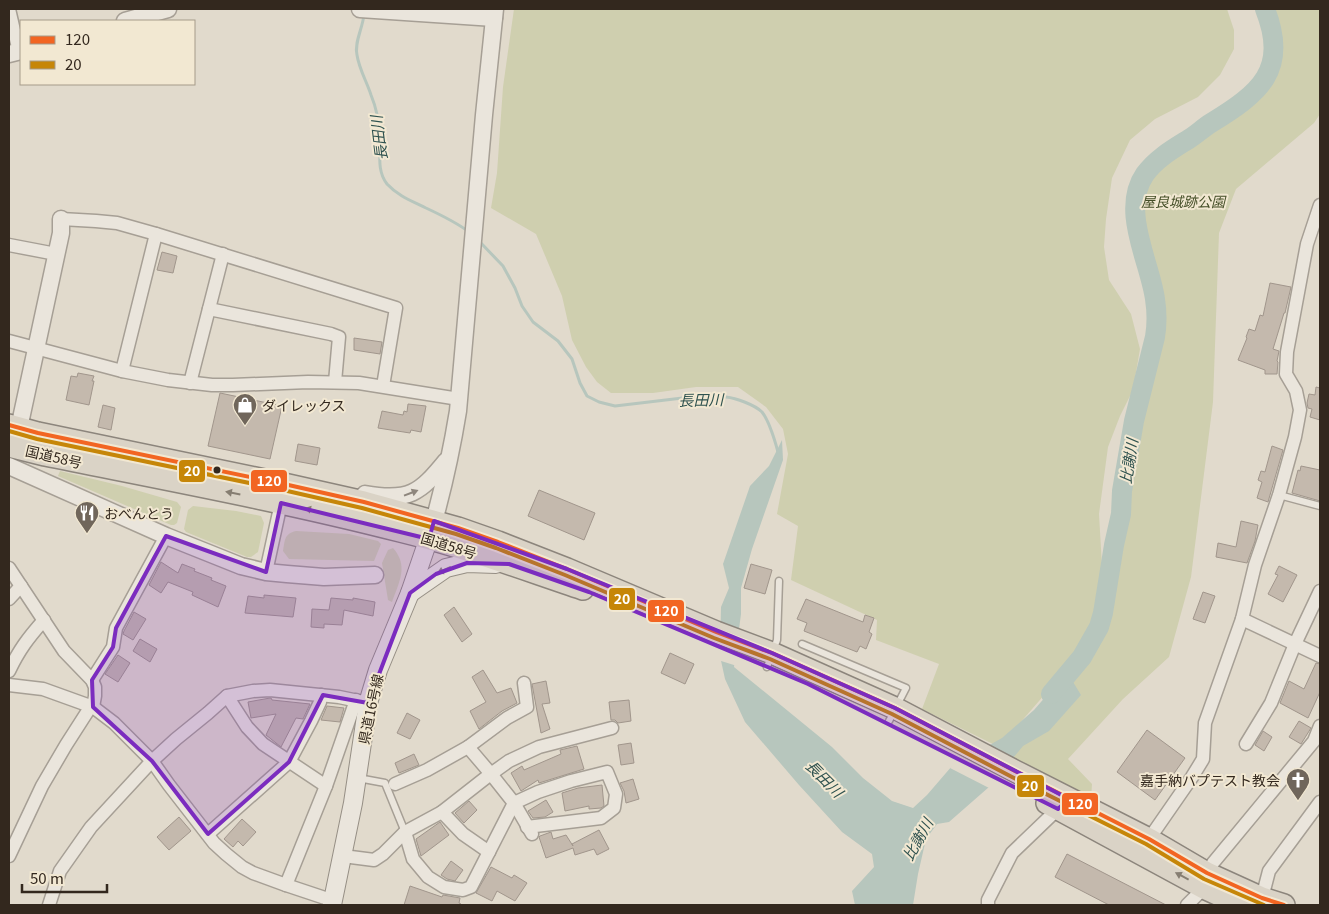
<svg xmlns="http://www.w3.org/2000/svg" width="1329" height="914" font-family="Georgia,'Noto Sans JP',serif">
<style>
.green{fill:#cfcfaf}
.water{fill:#b7c6bd}
.pier{fill:#e1dacc}
.lines{fill:none;stroke-linecap:round;stroke-linejoin:round}
.stream{stroke:#b7c6bd;stroke-width:3}
.river{stroke:#b7c6bd;stroke-width:20}
.building{fill:#c4b9ad;stroke:#a1968c}
.service-casing{stroke:#a69f95;stroke-width:9}
.minor-casing{stroke:#a69f95;stroke-width:15}
.tertiary-casing{stroke:#a69f95;stroke-width:19}
.secondary-casing{stroke:#968f85;stroke-width:20}
.trunk-casing{stroke:#8c857c;stroke-width:24}
.service{stroke:#eae5dc;stroke-width:6}
.minor{stroke:#eae5dc;stroke-width:12}
.tertiary{stroke:#eae5dc;stroke-width:16}
.secondary{stroke:#eae5dc;stroke-width:18}
.trunk{stroke:#dad3c6;stroke-width:21}
.bus-1-casing{stroke:#f2e8d2;stroke-width:8}
.bus-2-casing{stroke:#f2e8d2;stroke-width:8}
.bus-1{stroke:#f26522;stroke-width:4}
.bus-2{stroke:#c68608;stroke-width:4}
.oneway{fill:#867e72}
.oneway2{fill:#8e867d}
.marked{fill:#7b2cbf;fill-opacity:0.2;stroke:#7b2cbf;stroke-width:4;stroke-linejoin:round}
.bus-dot{fill:#33281e;stroke:#f2e8d2;stroke-width:2}
.labels{text-anchor:middle;dominant-baseline:central;stroke-width:4;stroke-linejoin:round;paint-order:stroke}
.park-label{font-size:14px;font-style:italic;fill:#444e27;stroke:#f2e8d2}
.poi-label{font-size:14px;fill:#33281e;stroke:#f2e8d2;text-anchor:start}
.street-label{font-size:14px;fill:#33281e;stroke:#f2e8d2}
.water-label{font-size:15px;font-style:italic;fill:#2f524f;stroke:#f2e8d2}
.line-badge{stroke:#f2e8d2;stroke-width:2}
.badge-label{font-size:14px;text-anchor:middle;font-weight:bold;fill:#fff}
</style>
<rect width="100%" height="100%" fill="#e1dacc"/>
<g class="green">
<polygon points="514,9 1227,9 1234,30 1234,49 1220,75 1198,97 1155,119 1130,140 1112,178 1106,219 1104,247 1109,280 1131,314 1140,349 1133,390 1120,416 1108,447 1099,514 1102,566 1100,614 1072,663 999,747 922,709 939,664 876,640 877,620 791,580 798,526 777,514 788,454 783,429 766,407 738,387 696,387 653,393 611,393 597,382 586,367 572,340 562,296 536,234 491,208 497,173 503,87"/>
<polygon points="1263,9 1320,9 1320,114 1314,123 1236,189 1219,233 1213,402 1191,577 1169,657 1123,699 1068,759 1092,784 1091,799 999,750 1078,663 1103,613 1122,491 1138,404 1155,337 1155,299 1136,219 1141,182 1156,163 1238,105 1264,80 1274,50"/>
<polygon points="60,471 122,486 177,502 181,507 177,523 174,525 171,525 58,476"/>
<polygon points="193,506 236,511 261,516 264,523 258,552 251,557 247,557 186,532 184,529 188,510"/>
<path d="M296 531 349 534 378 541 381 544 374 561 289 559 283 551C285 540 284 534 296 531Z"/>
<path d="M393 548C409 566 399 582 392 602L388 600 382 563 388 550Z"/>
</g>
<polygon class="water" points="782,440 783,460 752,549 741,588 741,614 734,667 832,747 863,778 892,801 913,808 927,795 952,766 1002,738 1034,710 1067,672 1081,695 1049,731 1023,746 989,787 949,822 937,824 926,839 918,874 913,905 855,905 852,891 874,867 872,854 842,832 799,785 745,722 725,679 720,656 721,607 729,588 723,564 750,486 769,466"/>
<g class="pier">
<polygon points="718,621 742,630 737,666 718,660"/>
<polygon points="986,744 1015,760 991,789 950,768 953,763"/>
</g>
<g class="lines">
<g class="stream">
<path d="M364 14C363 28 354 42 357 55 359 69 367 82 371 95 376 107 379 122 380 136 381 152 376 170 387 184 398 196 412 201 426 208 441 215 456 222 469 232"/>
<path d="M479 241 503 266 515 288 522 306 533 322 558 341 572 359 580 383 587 396 599 402 615 406 691 397C703 398 715 396 726 397 736 398 755 405 762 412 769 421 775 441 778 452"/>
</g>
<path class="river" d="M1051 694 1082 657 1099 627 1103 613 1114 545 1121 514 1122 491 1134 421 1155 337C1157 325 1157 312 1155 299 1150 262 1120 210 1145 174 1157 158 1173 149 1189 139 1197 134 1203 128 1211 123 1260 93 1289 70 1265 9"/>
</g>
<g class="building">
<polygon points="162,252 177,256 173,273 157,270"/>
<polygon points="1270,283 1291,287 1285,313 1284,313 1273,349 1279,351 1277,361 1278,362 1277,374 1265,374 1265,370 1238,360 1247,338 1246,337 1249,329 1255,331 1260,315 1263,316"/>
<polygon points="354,338 382,342 380,354 354,350"/>
<polygon points="78,373 94,376 92,381 94,381 89,405 66,400 71,376 77,377"/>
<polygon points="1316,387 1320,388 1320,420 1310,417 1312,409 1308,408 1307,403 1309,394 1315,395"/>
<polygon points="220,393 282,406 270,459 208,446"/>
<polygon points="408,404 426,406 421,432 411,430 410,433 378,428 382,411 403,415 404,411 407,412"/>
<polygon points="103,405 115,408 111,430 98,427"/>
<polygon points="298,444 320,448 317,465 295,461"/>
<polygon points="1272,446 1283,450 1268,502 1257,498 1262,482 1258,480 1261,471 1265,472"/>
<polygon points="1301,466 1320,470 1320,501 1292,493 1298,470 1300,471"/>
<polygon points="539,490 595,513 584,540 528,516"/>
<polygon points="1241,521 1258,525 1255,541 1247,563 1216,557 1218,543 1236,547"/>
<polygon points="161,562 178,573 182,564 195,569 194,571 212,578 211,580 226,586 218,607 192,595 193,592 168,582 161,593 149,585"/>
<polygon points="751,564 772,570 765,594 744,588"/>
<polygon points="1279,566 1297,575 1283,602 1268,594 1278,575 1275,574"/>
<polygon points="1203,592 1215,596 1205,623 1193,619"/>
<polygon points="264,595 296,598 293,617 245,613 248,596 264,598"/>
<polygon points="331,598 353,600 353,598 375,602 373,616 344,610 342,625 324,624 324,628 311,627 312,609 329,610"/>
<polygon points="806,599 863,622 865,615 874,618 869,632 872,634 866,649 860,646 857,652 804,631 807,623 797,619"/>
<polygon points="454,607 472,634 462,642 444,615"/>
<polygon points="134,612 146,619 133,640 123,634 124,631"/>
<polygon points="140,639 157,649 150,662 133,651"/>
<polygon points="670,653 694,664 685,684 661,673"/>
<polygon points="118,655 130,663 118,682 105,674"/>
<polygon points="1316,663 1320,664 1320,692 1308,718 1280,703 1289,681 1304,689"/>
<polygon points="483,670 497,693 511,688 517,703 502,711 479,729 470,711 486,702 472,677"/>
<polygon points="546,681 550,703 542,704 550,729 541,733 532,684"/>
<polygon points="270,698 271,698 272,700 310,704 303,719 296,718 281,747 266,735 276,714 251,718 248,702"/>
<polygon points="629,700 631,721 618,723 615,720 611,720 609,702"/>
<polygon points="327,706 344,708 340,722 321,720"/>
<polygon points="407,713 420,720 410,739 397,733"/>
<polygon points="1299,721 1311,728 1301,744 1289,737"/>
<polygon points="1147,730 1185,758 1155,800 1117,772"/>
<polygon points="1263,731 1272,737 1264,751 1255,745"/>
<polygon points="631,743 634,763 621,765 618,745"/>
<polygon points="577,746 584,769 539,783 538,780 521,791 511,773 522,766 524,770 561,754 560,750"/>
<polygon points="414,754 419,765 399,773 395,763"/>
<polygon points="633,779 639,799 626,803 624,791 620,783"/>
<polygon points="602,785 604,806 601,808 589,809 589,806 565,811 562,793 578,788"/>
<polygon points="546,800 553,812 545,817 533,818 528,811"/>
<polygon points="469,801 477,810 464,823 455,813"/>
<polygon points="179,817 191,831 169,850 157,837"/>
<polygon points="242,819 256,832 243,846 238,841 233,847 224,839"/>
<polygon points="440,822 449,835 421,856 416,839"/>
<polygon points="599,830 609,849 597,855 594,849 575,855 573,848 546,858 539,837 540,836 551,832 553,839 566,835 573,846 572,844"/>
<polygon points="1067,854 1166,905 1109,905 1055,877"/>
<polygon points="451,861 463,870 455,881 447,879 441,875"/>
<polygon points="491,867 512,878 514,875 527,883 515,901 497,891 492,901 476,893"/>
<polygon points="410,886 442,897 443,895 460,898 459,903 461,904 461,905 404,905"/>
</g>
<g class="lines">
<g class="service-casing">
<g id="service">
<polyline points="1279,495 1320,506"/>
<polyline points="802,644 906,688 889,721"/>
<polyline points="767,667 777,640 779,581"/>
<polyline points="358,778 385,783 405,832"/>
</g>
</g>
<g class="minor-casing">
<g id="minor">
<polyline points="9,9 19,52"/>
<polyline points="61,219 96,221 117,223 156,234 396,308 383,386"/>
<polyline points="9,245 56,254"/>
<polyline points="209,309 331,334 339,337 335,382"/>
<polyline points="9,341 122,371 168,380 212,385 233,385 308,382 359,383 459,399"/>
<polyline points="122,371 156,234"/>
<polyline points="190,383 223,254"/>
<polyline points="9,568 64,651 92,680 95,687 95,696 93,707"/>
<polyline points="266,572 281,503"/>
<polyline points="9,599 21,586"/>
<polyline points="1242,619 1320,656"/>
<path d="M9 671C19 650 28 638 44 620"/>
<polyline points="92,680 113,647 116,628 166,536"/>
<polyline points="9,685 43,689 93,707 114,723 152,761 169,785 214,843 226,854 242,867 253,873 286,885 325,898 333,899"/>
<polyline points="227,696 247,727 263,744 326,786"/>
<polyline points="1246,744 1271,703 1295,644 1320,591"/>
<polyline points="468,747 507,718 527,707 524,683"/>
<polyline points="395,784 427,770 468,747 491,774 514,803 532,834"/>
<polyline points="442,812 463,834 489,852"/>
<polyline points="405,832 413,859 428,877 444,887 463,890 471,887 514,803 538,792 571,781 607,772 616,794 614,808 601,818 527,827"/>
<polyline points="208,834 289,762 311,721 320,702 321,695"/>
<polyline points="1149,839 1192,777 1203,759 1205,723 1242,619 1255,565 1279,495 1295,437 1300,410 1296,391 1286,374 1287,352 1307,244 1320,205"/>
<polyline points="9,856 42,786 66,745 91,706"/>
<polyline points="343,856 374,860 383,854 405,832 442,812 488,776 509,761 539,747 612,728"/>
<polyline points="1207,873 1213,863 1314,741 1320,726"/>
<polyline points="286,885 326,786 356,700"/>
<polyline points="1262,898 1269,871 1320,802"/>
<polyline points="49,905 60,871 91,827 152,761 176,739 208,713 227,696 253,691 270,690 339,697 368,703"/>
<polyline points="988,905 988,900 1012,853 1062,805"/>
<polyline points="1187,905 1204,888"/>
</g>
</g>
<g class="tertiary-casing">
<g id="tertiary">
<polyline points="360,9 494,18"/>
<polyline points="125,21 168,9"/>
<polyline points="9,54 21,51"/>
<polyline points="19,428 61,233 61,219"/>
<polyline points="9,466 166,536 241,566 266,572 287,574 324,577 375,575"/>
<path d="M365 494C409 502 420 493 446 461"/>
<path d="M434 521C444 485 452 448 458 411L484 115 495 9"/>
</g>
</g>
<g class="secondary-casing">
<g id="secondary">
<polyline points="410,593 446,568 467,563 496,564"/>
<polyline points="332,905 353,803 368,703 378,670 410,593 433,526"/>
</g>
</g>
<g class="trunk-casing">
<g id="trunk">
<polyline points="9,425 38,433 284,484 364,502 458,528 498,542 567,569 716,632 772,653 895,708 1015,771 1149,839 1207,873 1262,898 1284,905"/>
<path d="M9 446 45 455C164 479 283 501 400 531 462 546 523 569 583 589"/>
<polyline points="1047,803 1204,888 1241,905"/>
</g>
</g>
<use href="#service" class="service"/>
<use href="#minor" class="minor"/>
<use href="#tertiary" class="tertiary"/>
<use href="#secondary" class="secondary"/>
<use href="#trunk" class="trunk"/>
<g class="bus-1-casing">
<polyline id="bus-1" points="9,425 38,433 284,484 364,502 458,528 498,542 567,569 716,632 772,653 895,708 1015,771 1149,839 1207,873 1262,898 1284,905"/>
</g>
<g class="bus-2-casing">
<polyline id="bus-2" points="9,431 37,439 283,490 362,508 456,534 496,548 565,575 714,638 770,659 892,714 1012,777 1146,844 1204,879 1264,905"/>
</g>
<use href="#bus-1" class="bus-1"/>
<use href="#bus-2" class="bus-2"/>
</g>
<defs><path id="oneway-solid" d="M-6-.8H1V-3.2L6.5 0L1 3.2V.8H-6Z" transform="scale(1.25)"/></defs>
<g class="oneway">
<use href="#oneway-solid" transform="translate(233 493) rotate(-169)"/>
<use href="#oneway-solid" transform="translate(312 510) rotate(-167)"/>
<use href="#oneway-solid" transform="translate(1182 876) rotate(-152)"/>
</g>
<g class="oneway2">
<use href="#oneway-solid" transform="translate(411 493) rotate(-21)"/>
<use href="#oneway-solid" transform="translate(444 570) rotate(155)"/>
</g>
<path class="marked" d="M281 503 429 539 434 521 567 569 772 653 895 708 1069 799 1058 809 808 684 589 592 509 564 467 563 436 574 410 593 368 703 323 695 289 762 208 834 152 761 93 707 92 680 113 647 116 628 166 536 266 572Z"/>
<defs>
<g id="shop-pin" transform="scale(1.25)"><path d="M0 17L-7.5 6A9.5 9.5 0 1 1 7.5 6Z" fill="#70665b" stroke="#f2e8d2"/><path d="M-5-2.5h2.3a2.7 3.5 0 0 1 5.4 0H5L5.5 6h-11ZM-1.5-2.5h3a1.5 2.3 0 0 0-3 0Z" fill="#fff"/></g>
<g id="restaurant-pin" transform="scale(1.25)"><path d="M0 17L-7.5 6A9.5 9.5 0 1 1 7.5 6Z" fill="#70665b" stroke="#f2e8d2"/><path d="M-5-6h1v4h1v-4h1v4h1v-4h1v5L-1.5 .5V6h-2V.5L-5-1ZM5-6V6H3V1.5H1.5Q1.5-4 5-6Z" fill="#fff"/></g>
<g id="church-pin" transform="scale(1.25)"><path d="M0 17L-7.5 6A9.5 9.5 0 1 1 7.5 6Z" fill="#70665b" stroke="#f2e8d2"/><path d="M-1.2-6h2.4v3.5h3.3v2.4h-3.3V6h-2.4V-.1h-3.3v-2.4h3.3Z" fill="#fff"/></g>
</defs>
<g fill-rule="evenodd">
<use href="#shop-pin" x="245" y="405"/>
<use href="#restaurant-pin" x="87" y="513"/>
<use href="#church-pin" x="1298" y="780"/>
</g>
<circle class="bus-dot" cx="217" cy="470" r="4.5"/>
<g class="labels">
<g class="park-label">
<text x="1183" y="201">屋良城跡公園</text>
</g>
<g class="poi-label">
<text x="262" y="405">ダイレックス</text>
<text x="104" y="513">おべんとう</text>
<text x="1280" y="780" text-anchor="end">嘉手納バプテスト教会</text>
</g>
<g class="street-label">
<text transform="translate(54 456) rotate(13)">国道58号</text>
<text transform="translate(449 545) rotate(17)">国道58号</text>
<text transform="translate(370 709) rotate(-78)">県道16号線</text>
</g>
<g class="water-label">
<text transform="translate(378 138) rotate(-97)">長田川</text>
<text transform="translate(701 399) rotate(-1)">長田川</text>
<text transform="translate(1128 461) rotate(-81)">比謝川</text>
<text transform="translate(825 778) rotate(45)">長田川</text>
<text transform="translate(917 839) rotate(-61)">比謝川</text>
</g>
</g>
<g class="line-badge">
<rect x="178" y="459" width="28" height="24" rx="5" fill="#c68608"/>
<rect x="250" y="469" width="38" height="24" rx="5" fill="#f26522"/>
<rect x="608" y="587" width="28" height="24" rx="5" fill="#c68608"/>
<rect x="647" y="599" width="38" height="24" rx="5" fill="#f26522"/>
<rect x="1016" y="774" width="29" height="24" rx="5" fill="#c68608"/>
<rect x="1061" y="792" width="38" height="24" rx="5" fill="#f26522"/>
</g>
<g class="badge-label">
<text x="192" y="476">20</text>
<text x="269" y="486">120</text>
<text x="622" y="604">20</text>
<text x="666" y="616">120</text>
<text x="1030" y="791">20</text>
<text x="1080" y="809">120</text>
</g>
<rect width="1329" height="914" fill="none" stroke="#33281e" stroke-width="20"/>
<rect x="20" y="20" width="175" height="65" fill="#f2e8d2" stroke="#a69b8a"/>
<rect x="30" y="36" width="25" height="8" fill="#f26522" stroke="#a69b8a"/>
<text x="65" y="45" font-size="15" fill="#33281e">120</text>
<rect x="30" y="61" width="25" height="8" fill="#c68608" stroke="#a69b8a"/>
<text x="65" y="70" font-size="15" fill="#33281e">20</text>
<path d="M22 884v8h85v-8" fill="none" stroke="#33281e" stroke-width="2.5"/>
<text x="30" y="884" font-size="15" fill="#33281e" stroke="#f2e8d2" stroke-width="4" paint-order="stroke">50 m</text>
</svg>
